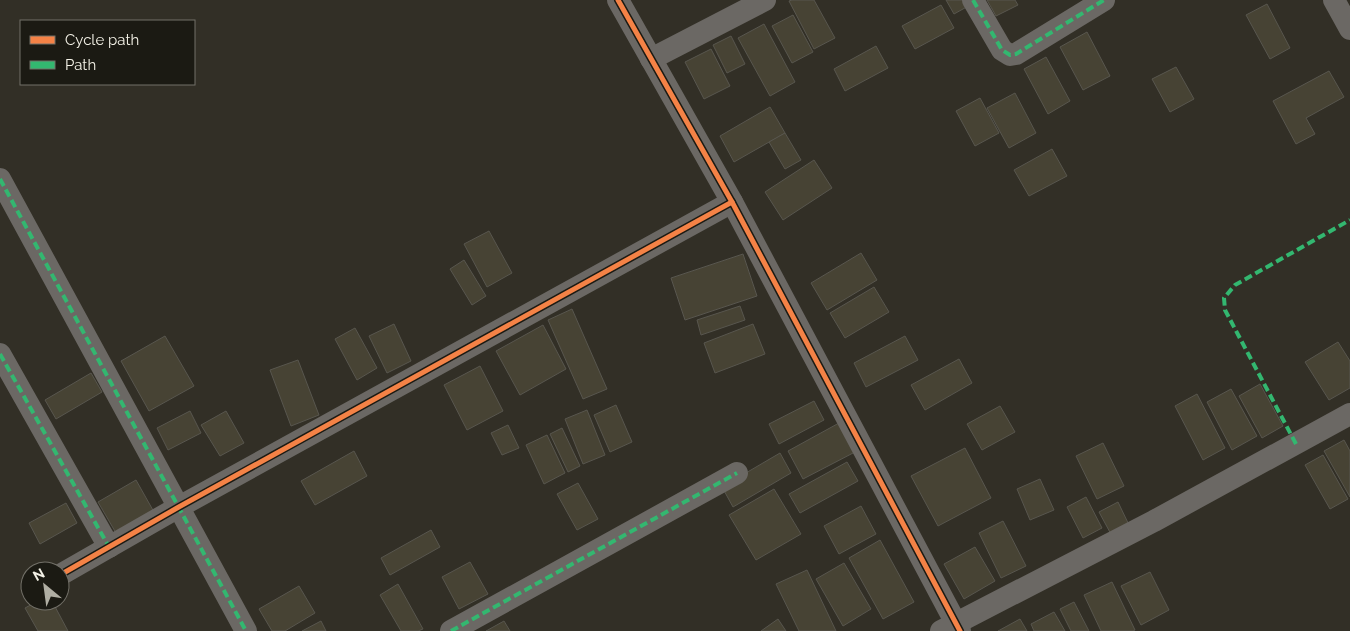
<svg xmlns="http://www.w3.org/2000/svg" width="1350" height="631" font-family="Raleway,sans-serif">
<style>
.building{fill:#474334;stroke:#58564e}
.lines{fill:none;stroke-linecap:round;stroke-linejoin:round}
.street{stroke:#6b6864;stroke-width:22}
.quiet{stroke:#33b770;stroke-width:4;stroke-dasharray:8 4;stroke-linecap:butt}
.cycleway-casing{stroke:#1b1a13;stroke-width:8}
.cycleway{stroke:#f48246;stroke-width:5}
</style>
<rect width="100%" height="100%" fill="#322f26"/>
<g class="building">
<polygon points="792,0 814,0 835,38 814,49 789,1"/>
<polygon points="946,0 970,0 972,4 954,14"/>
<polygon points="987,0 1015,0 1018,5 996,16"/>
<polygon points="1267,4 1290,48 1270,59 1246,15"/>
<polygon points="941,5 954,28 915,49 902,26"/>
<polygon points="793,15 813,52 792,63 772,26"/>
<polygon points="764,24 795,82 770,96 738,38"/>
<polygon points="1087,32 1110,76 1083,90 1060,47"/>
<polygon points="731,36 745,64 727,73 713,45"/>
<polygon points="876,46 888,68 845,91 834,69"/>
<polygon points="711,49 730,86 704,99 685,62"/>
<polygon points="1046,57 1070,101 1048,114 1024,69"/>
<polygon points="1176,67 1194,99 1170,112 1152,79"/>
<polygon points="1329,71 1344,97 1306,118 1315,134 1296,144 1273,101"/>
<polygon points="1015,93 1036,133 1009,148 987,108"/>
<polygon points="980,98 999,133 975,146 956,111"/>
<polygon points="770,107 785,133 734,162 720,136"/>
<polygon points="785,133 801,160 785,169 769,142"/>
<polygon points="1052,149 1067,176 1029,196 1014,170"/>
<polygon points="814,160 832,188 783,220 765,192"/>
<polygon points="489,231 512,273 487,287 464,244"/>
<polygon points="861,253 877,280 827,310 811,283"/>
<polygon points="743,254 757,296 685,320 671,278"/>
<polygon points="464,260 486,296 472,305 450,269"/>
<polygon points="874,287 889,312 845,338 830,313"/>
<polygon points="740,306 745,320 701,335 697,320"/>
<polygon points="572,309 607,389 583,399 548,320"/>
<polygon points="394,324 411,361 387,373 369,336"/>
<polygon points="753,324 765,354 715,373 704,343"/>
<polygon points="543,325 566,369 520,395 496,351"/>
<polygon points="355,328 377,368 357,380 335,339"/>
<polygon points="165,336 194,386 149,411 121,361"/>
<polygon points="905,336 918,360 866,387 854,363"/>
<polygon points="1338,342 1350,361 1350,388 1329,400 1305,362"/>
<polygon points="959,359 972,383 925,410 911,385"/>
<polygon points="298,360 319,415 291,426 270,370"/>
<polygon points="480,366 503,411 467,430 444,385"/>
<polygon points="91,373 102,392 56,419 45,400"/>
<polygon points="1260,384 1283,426 1262,438 1239,396"/>
<polygon points="1231,389 1257,436 1232,450 1207,402"/>
<polygon points="1197,394 1225,448 1203,460 1175,406"/>
<polygon points="814,401 824,420 779,444 769,424"/>
<polygon points="616,405 632,442 610,452 594,415"/>
<polygon points="1000,406 1015,432 982,450 967,424"/>
<polygon points="587,410 605,455 583,464 565,419"/>
<polygon points="190,411 201,433 168,450 157,428"/>
<polygon points="226,411 244,443 220,456 201,425"/>
<polygon points="839,423 855,452 803,479 788,451"/>
<polygon points="508,425 519,448 502,455 491,433"/>
<polygon points="562,428 580,466 568,472 550,434"/>
<polygon points="547,435 565,473 544,484 526,445"/>
<polygon points="1344,440 1350,451 1350,497 1324,451"/>
<polygon points="1103,443 1124,486 1097,499 1076,456"/>
<polygon points="965,448 991,498 938,526 911,476"/>
<polygon points="354,451 367,476 315,505 301,481"/>
<polygon points="780,453 791,473 733,507 722,487"/>
<polygon points="1323,455 1348,499 1330,509 1305,465"/>
<polygon points="847,462 858,481 800,513 789,494"/>
<polygon points="1040,479 1054,510 1030,520 1017,489"/>
<polygon points="136,480 154,512 116,533 98,502"/>
<polygon points="578,483 598,519 577,530 557,494"/>
<polygon points="774,489 801,534 756,560 729,515"/>
<polygon points="1086,497 1102,528 1083,538 1067,507"/>
<polygon points="1118,502 1130,527 1112,536 1099,512"/>
<polygon points="66,503 77,523 40,544 29,523"/>
<polygon points="861,506 876,534 839,554 824,526"/>
<polygon points="1003,521 1026,566 1001,578 979,533"/>
<polygon points="431,530 440,547 390,575 381,558"/>
<polygon points="880,540 914,602 883,619 849,558"/>
<polygon points="975,547 995,581 964,599 944,564"/>
<polygon points="470,562 488,594 459,609 442,577"/>
<polygon points="844,563 871,609 843,626 816,579"/>
<polygon points="807,570 836,631 799,631 776,584"/>
<polygon points="1150,572 1169,610 1141,625 1121,586"/>
<polygon points="1112,582 1135,630 1133,631 1101,631 1084,595"/>
<polygon points="398,584 423,629 418,631 401,631 380,595"/>
<polygon points="299,586 315,613 285,631 272,631 259,609"/>
<polygon points="38,601 52,601 68,631 38,631 25,608"/>
<polygon points="1074,602 1089,631 1071,631 1060,609"/>
<polygon points="1054,612 1065,631 1034,631 1031,624"/>
<polygon points="778,619 786,631 761,631"/>
<polygon points="1020,619 1027,631 998,631"/>
<polygon points="321,621 326,631 302,631"/>
<polygon points="504,621 510,631 486,631"/>
</g>
<g class="lines">
<g class="street">
<polyline points="618,0 732,202 960,631"/>
<polyline points="973,0 1002,50 1010,55 1016,54 1104,0"/>
<polyline points="1334,0 1350,29"/>
<polyline points="651,59 765,0"/>
<polyline points="0,179 246,631"/>
<polyline points="0,354 109,547"/>
<polyline points="60,575 177,508 732,202"/>
<polyline points="451,631 737,473"/>
<polyline points="941,631 1154,521 1350,414"/>
</g>
<g class="quiet">
<polyline points="973,0 1002,50 1010,55 1016,54 1104,0"/>
<polyline points="0,179 246,631"/>
<polyline points="0,354 109,547"/>
<polyline points="1296,444 1225,310 1224,298 1235,285 1350,220"/>
<polyline points="451,631 737,473"/>
</g>
<g class="cycleway-casing">
<g id="cycleway">
<polyline points="618,0 732,202 960,631"/>
<polyline points="60,575 177,508 732,202"/>
</g>
</g>
<use href="#cycleway" class="cycleway"/>
</g>
<rect x="20" y="20" width="175" height="65" fill="#1b1a13" stroke="#727068"/>
<rect x="30" y="36" width="25" height="8" fill="#f48246" stroke="#727068"/>
<text x="65" y="45" font-size="15" fill="#f4f2e7">Cycle path</text>
<rect x="30" y="61" width="25" height="8" fill="#33b770" stroke="#727068"/>
<text x="65" y="70" font-size="15" fill="#f4f2e7">Path</text>
<g transform="translate(45 586) rotate(331)"><circle r="24" fill="#1b1a13" stroke="#727068"/>
<path d="M0-4L9 19L0 12L-9 19Z" fill="#b0aea3"/>
<text y="-8" font-size="14" font-weight="bold" text-anchor="middle" fill="#f4f2e7">N</text>
</g>
</svg>
